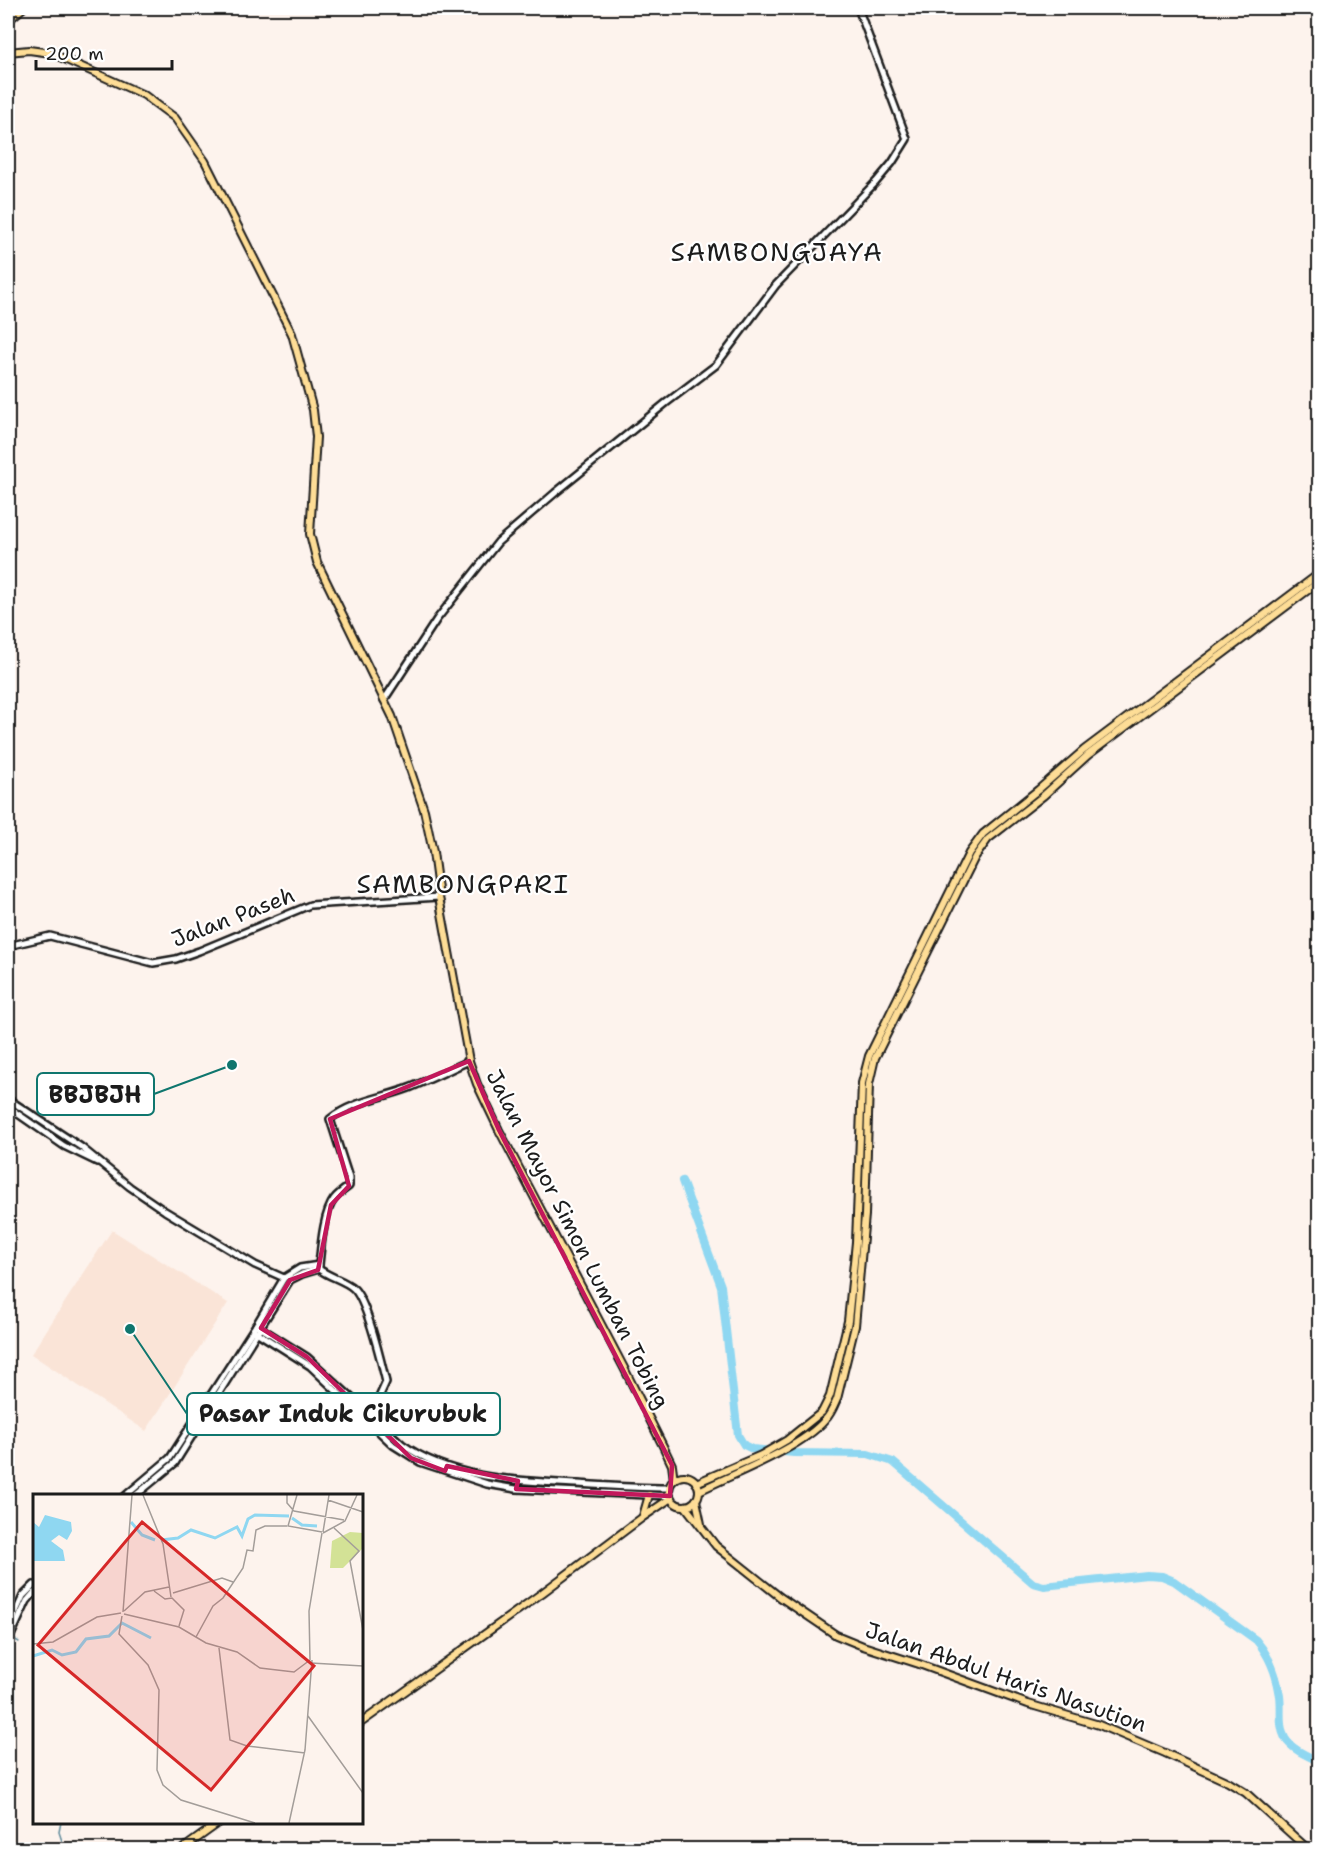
<svg xmlns="http://www.w3.org/2000/svg" width="1327" height="1857" font-family="'Shantell Sans',sans-serif">
<style>
.built{fill:#fae4d7}
.lines{fill:none;stroke-linecap:round;stroke-linejoin:round}
.stream{stroke:#618c9c;stroke-width:1.5}
.river{stroke:#8fd7f1;stroke-width:8}
.secondary-casing{stroke:#1c1c1c;stroke-width:10}
.primary-casing{stroke:#1c1c1c;stroke-width:10}
.secondary{stroke:#fff;stroke-width:5}
.primary{stroke:#fedd96;stroke-width:6}
.marked{fill:none;stroke:#c2185b;stroke-width:4.5;stroke-linejoin:round}
.labels{text-anchor:middle;dominant-baseline:central;stroke-width:4.5;stroke-linejoin:round;paint-order:stroke}
.street-label{font-size:22px;fill:#1c1c1c;stroke:#fff}
.quarter-label{font-size:26px;letter-spacing:1.5px;fill:#1c1c1c;stroke:#fff}
.inset-river{fill:none;stroke:#8fd7f1;stroke-width:3}
.inset-road{fill:none;stroke:#a39d99;stroke-width:1.5}
.view{fill:#d62828;fill-opacity:0.15;stroke:#d62828;stroke-width:3}
.inset-edge{fill:none;stroke:#1c1c1c;stroke-width:3}
.leader{fill:none;stroke:#0f766e;stroke-width:2}
.callout-dot{fill:#0f766e;stroke:#fff;stroke-width:2}
.callout{fill:#fff;stroke:#0f766e;stroke-width:2}
.callout-label{font-size:24px;text-anchor:middle;font-weight:bold;fill:#1c1c1c}
</style>
<rect width="100%" height="100%" fill="#fdf3ed"/>
<filter id="ink" filterUnits="userSpaceOnUse"><feTurbulence type="fractalNoise" baseFrequency=".0167" numOctaves="2"/><feDisplacementMap in="SourceGraphic" scale="12" xChannelSelector="R" yChannelSelector="G"/><feConvolveMatrix kernelMatrix="1 2 1 2 8 2 1 2 1" color-interpolation-filters="sRGB"/></filter>
<g filter="url(#ink)">
<polygon class="built" points="112,1230 228,1303 146,1431 31,1354"/>
<g class="lines">
<g class="stream">
<polyline points="12,1638 19,1642"/>
<polyline points="61,1822 59,1832 65,1850"/>
</g>
<path class="river" d="M682 1181 721 1286 738 1435 744 1445 752 1449 794 1453 868 1454 893 1462 1033 1583 1044 1586 1147 1575 1162 1576 1174 1581 1256 1640C1269 1655 1277 1676 1280 1696 1282 1710 1278 1725 1285 1738 1292 1750 1308 1756 1320 1762"/>
<g class="secondary-casing">
<g id="secondary">
<polyline points="384,700 437,619 498,542 555,493 666,403 716,365 776,285 876,182 892,163 907,139 858,8"/>
<polyline points="8,946 50,936 153,963 176,959 199,951 310,905 439,897"/>
<polyline points="8,1099 81,1147 130,1187 165,1211 255,1265 284,1278"/>
<polyline points="8,1107 64,1146 97,1162"/>
<path d="M256 1325 307 1357 402 1444C452 1480 519 1481 578 1484 608 1486 639 1488 669 1488"/>
<polyline points="253,1330 310,1366 393,1445 420,1462 487,1484 516,1489 670,1496"/>
<path d="M371 1415 386 1382C381 1362 367 1300 353 1288 344 1280 329 1277 319 1269V1265C321 1247 323 1214 334 1199 338 1194 344 1190 349 1186V1178L330 1119C352 1101 383 1098 409 1088 429 1080 449 1070 469 1061"/>
<polyline points="125,1496 170,1458 256,1325 284,1278 300,1268 319,1265"/>
<polyline points="135,1496 175,1463 290,1280 302,1274 319,1269"/>
<polyline points="8,1629 23,1596 34,1585"/>
<polyline points="8,1642 27,1601 34,1593"/>
</g>
</g>
<g class="primary-casing">
<g id="primary">
<polyline points="8,21 23,8"/>
<polyline points="8,52 29,50 51,53 144,95 175,118 205,161 292,334 313,410 316,437 310,534 317,562 392,716 424,810 433,852 439,897 469,1061 477,1084 499,1130 624,1368 663,1446 672,1465 674,1480"/>
<circle cx="684" cy="1491" r="15"/>
<polyline points="696,1483 761,1455 787,1440 822,1412 830,1396 848,1321 856,1242 862,1083 869,1056 969,853 983,834 1038,790 1084,750 1320,573"/>
<path d="M699 1491C735 1473 800 1449 825 1420 831 1414 834 1406 837 1399L855 1326 865 1215 869 1084 875 1058 975 857 988 839 1043 796 1088 755 1320 581"/>
<polyline points="696,1500 701,1524"/>
<polyline points="685,1506 716,1546 780,1597 836,1635 863,1646 919,1664 1028,1704 1099,1725 1165,1753 1228,1782 1246,1793 1309,1850"/>
<polyline points="643,1516 649,1495"/>
<polyline points="362,1722 542,1593 643,1517 671,1498"/>
<polyline points="181,1850 220,1822"/>
</g>
</g>
<use href="#secondary" class="secondary"/>
<use href="#primary" class="primary"/>
</g>
</g>
<path class="marked" d="M469 1061 499 1130 672 1465 670 1496 516 1489 518 1481 447 1466 445 1471 411 1458 307 1357 261 1328 290 1280 318 1270 331 1205 349 1186 330 1119Z"/>
<g class="labels">
<g class="street-label">
<text transform="translate(233 917) rotate(-21)">Jalan Paseh</text>
<text transform="translate(578 1239) rotate(63)">Jalan Mayor Simon Lumban Tobing</text>
<text transform="translate(1006 1677) rotate(19)">Jalan Abdul Haris Nasution</text>
</g>
<g class="quarter-label">
<text x="777" y="251">SAMBONGJAYA</text>
<text x="463" y="883">SAMBONGPARI</text>
</g>
</g>
<g transform="translate(33 1494)">
<rect width="330" height="330" fill="#fdf3ed"/>
<path d="M317 38 330 39V54L310 74H297L299 47Z" fill="#d3e296"/>
<path d="M12 21 38 28 39 37 34 46 26 41 18 47 30 56 32 67H0V28L6 33Z" fill="#8fd7f1"/>
<path class="inset-river" d="M259 24 269 31 284 32M98 28 109 41 122 46M128 46 145 44 158 36 182 44 204 33 209 42 215 25 222 21 256 22M0 162 19 156 29 161 43 158 53 145 76 142 89 129 118 144"/>
<path class="inset-road" d="M110 1 130 50 138 103M254 1V9L261 17 311 26M264 1 255 32 289 38M295 6 330 18M301 34 326 57 317 67 330 136M290 38 296 1M290 39 312 27 324 1M121 97 132 105 139 104 151 116 146 132M140 99 189 84 200 88M91 117 112 98 136 93M90 118 99 1M91 120 146 133 173 149 204 158 227 174 261 178 277 166 276 117 289 39M89 122 86 140 115 171 126 196 124 276 130 291 148 306 222 329M163 143 180 112 190 104 210 74 214 56 220 57 223 36 232 32H254M0 150 20 148 64 123 88 119M186 154 197 246 214 252 272 259M278 169 330 172M275 222 330 299M256 329 272 256 279 166"/>
<path class="view" d="M109 28 281 172 178 296 5 151Z"/>
<rect width="330" height="330" class="inset-edge"/>
</g>
<path class="leader" d="M232 1065L154 1094M130 1329L187 1414"/>
<g class="callout-dot">
<circle cx="232" cy="1065" r="6"/>
<circle cx="130" cy="1329" r="6"/>
</g>
<g class="callout">
<rect x="37" y="1073" width="117" height="42" rx="6"/>
<rect x="187" y="1393" width="313" height="42" rx="6"/>
</g>
<g class="callout-label">
<text x="95" y="1103">BBJBJH</text>
<text x="343" y="1422">Pasar Induk Cikurubuk</text>
</g>
<rect width="1327" height="1857" fill="none" stroke="#fff" stroke-width="30"/>
<rect x="15" y="15" width="1297" height="1827" fill="none" stroke="#1c1c1c" stroke-width="2" filter="url(#ink)"/>
<path d="M36 60v9h136v-9" fill="none" stroke="#1c1c1c" stroke-width="3"/>
<text x="45" y="60" font-size="18" fill="#1c1c1c" stroke="#ffffff" stroke-width="4.5" paint-order="stroke">200 m</text>
</svg>
